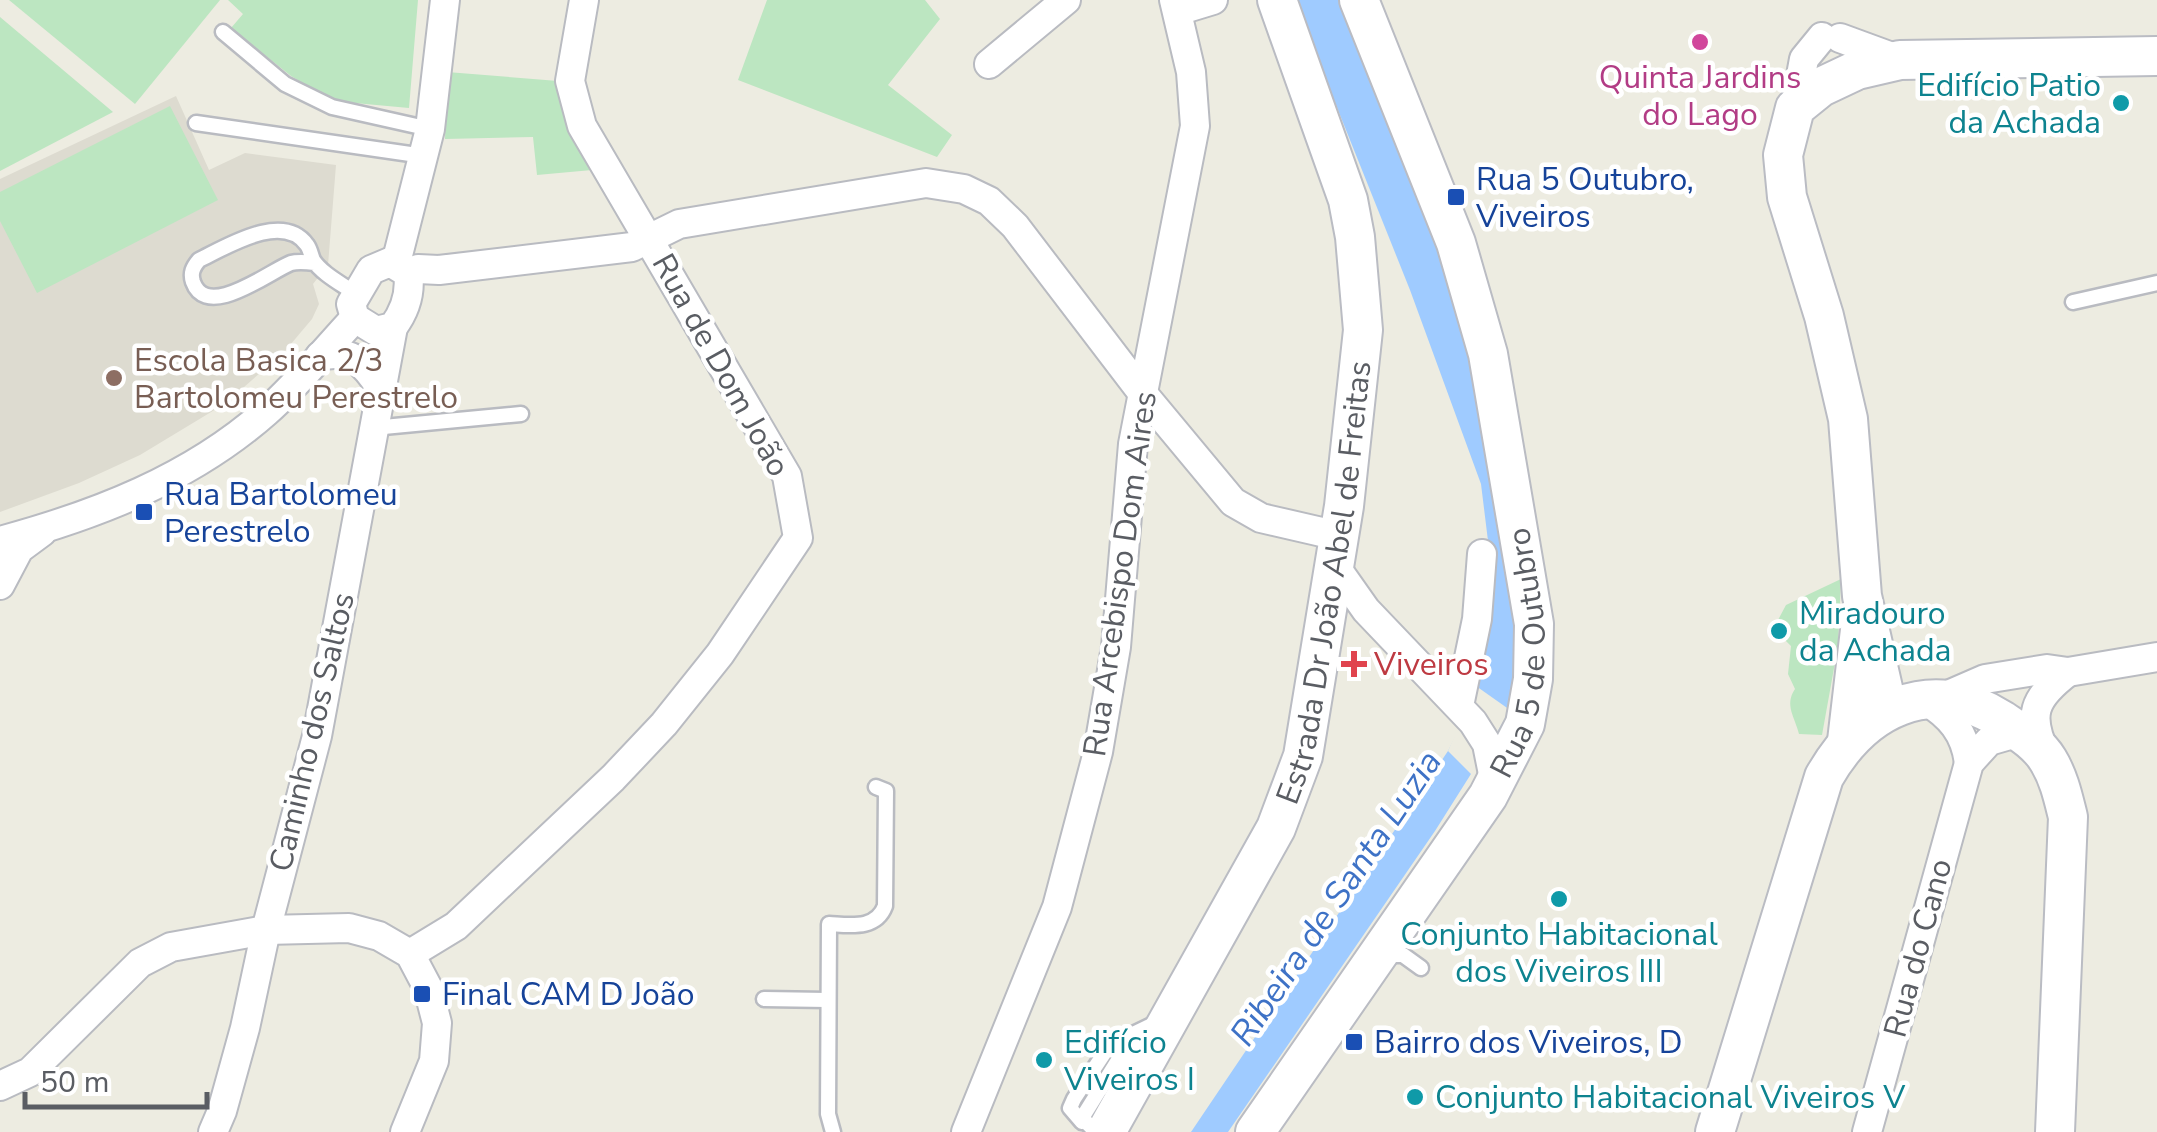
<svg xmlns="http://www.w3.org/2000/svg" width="2157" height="1132" font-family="'Nunito Sans',sans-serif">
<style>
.education{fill:#dddbd0}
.green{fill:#bce6c1}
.water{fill:#9fcbff}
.pier{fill:#edece1}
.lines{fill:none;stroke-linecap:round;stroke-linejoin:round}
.lane-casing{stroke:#b9bbc1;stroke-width:19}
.street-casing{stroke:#b9bbc1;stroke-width:32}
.secondary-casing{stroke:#babcc3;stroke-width:42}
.lane{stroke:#fff;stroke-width:14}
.street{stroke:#fff;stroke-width:28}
.secondary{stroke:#fff;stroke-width:38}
.hotel-dot{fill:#d1479c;stroke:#fff;stroke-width:4}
.culture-dot{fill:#0f9aa8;stroke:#fff;stroke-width:4}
.transit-dot{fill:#1a4fb4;stroke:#fff;stroke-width:4}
.education-dot{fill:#8d6e63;stroke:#fff;stroke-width:4}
.health-dot{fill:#e0444e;stroke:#fff;stroke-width:4}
.labels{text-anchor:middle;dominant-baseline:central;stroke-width:9;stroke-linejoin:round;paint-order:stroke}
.hotel-label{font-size:32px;fill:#b23c85;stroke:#fff}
.culture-label{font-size:32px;fill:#0d838f;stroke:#fff;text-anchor:start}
.transit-label{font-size:32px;fill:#164399;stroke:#fff;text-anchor:start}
.education-label{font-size:32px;fill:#785e54;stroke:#fff;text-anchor:start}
.street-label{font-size:32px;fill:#5a5d63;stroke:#fff}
.health-label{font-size:32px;fill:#be3a42;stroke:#fff;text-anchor:start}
.water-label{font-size:35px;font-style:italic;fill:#3e72c6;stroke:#fff}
</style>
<rect width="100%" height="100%" fill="#edece1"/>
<polygon class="education" points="176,96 209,170 245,153 336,165 328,265 313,284 319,304 312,319 285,351 226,403 140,455 79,483 0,512 0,179"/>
<g class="green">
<polygon points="9,0 220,0 135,104"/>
<polygon points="228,0 418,0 409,108 333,101 291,76 231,28 243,14"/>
<polygon points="767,0 925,0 940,19 888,85 952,135 937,157 738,80"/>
<polygon points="0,17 113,112 0,171"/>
<polygon points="447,72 558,81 570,128 592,170 537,175 533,137 445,139"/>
<polygon points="170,106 218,200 37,293 0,221 0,192"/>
<path d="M1841 579 1838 646 1822 735 1799 734C1795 717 1784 705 1795 689L1788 674 1791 646 1782 637 1778 620 1786 605Z"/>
</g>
<polygon class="water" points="1294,0 1340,0 1443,264 1474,363 1515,621 1517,660 1510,710 1500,728 1435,831 1228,1132 1191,1132 1448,751 1460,727 1489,549 1481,484 1410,290"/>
<polygon class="pier" points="1476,686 1510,710 1472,775 1448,751"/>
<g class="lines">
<g class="lane-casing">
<g id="lane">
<polyline points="223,32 285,84 332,107 430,129"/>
<polyline points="196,123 424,156"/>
<path d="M315 263C307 262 298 261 291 263 270 271 207 321 193 282 190 273 193 267 199 260 226 247 283 211 307 245 310 249 311 255 313 260 322 274 342 284 356 294"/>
<polyline points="2073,302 2157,283"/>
<polyline points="373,428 521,414"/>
<polyline points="1393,955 1403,955 1421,968"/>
<polyline points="764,999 827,1000"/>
<polyline points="1082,1122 1070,1108 1074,1099 1109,1046 1135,1034"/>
<path d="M833 1132 828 1114 829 924C850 925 876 930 885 906L886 791 876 787"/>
<polyline points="1096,1132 1082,1118 1135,1033 1158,1022"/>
</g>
</g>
<g class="street-casing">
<g id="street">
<polyline points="1176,5 1190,7 1213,0"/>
<polyline points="1840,38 1900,60"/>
<polyline points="989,64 1066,0"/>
<polyline points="1795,108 1804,59 1822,37"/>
<path d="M390 262 408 273C411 293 405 311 393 327L376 331 355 318 351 304 371 270Z"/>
<polyline points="396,263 430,129 445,0"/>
<polyline points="408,273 418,269 439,270 632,247 679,224 926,183 964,189 989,201 1015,226 1144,395 1233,502 1261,518 1339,536"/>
<path d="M320 356C351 348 364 363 380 387"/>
<path d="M0 541C96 515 190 479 266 412 298 384 326 349 355 318"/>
<polyline points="1335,566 1366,610 1473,722 1487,744 1495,784"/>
<polyline points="0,585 19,549 42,532"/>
<polyline points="1939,699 1985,679 2047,669 2068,672 2157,657"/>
<path d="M1925 700C1950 716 1965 732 1969 763"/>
<polyline points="1459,706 1477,619 1482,554"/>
<path d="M2046 755C2027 715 2033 699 2068 672"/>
<polyline points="410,954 456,926 613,778 664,724 720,654 798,538 787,476 582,126 570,81 584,0"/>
<polyline points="0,1086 30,1072 140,963 171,947 266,930 349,928 379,936 410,954 428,988 437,1023 434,1061 405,1132"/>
<polyline points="213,1132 222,1111 245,1028 266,930 317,736 393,327"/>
<polyline points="966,1132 1057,907 1098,752 1116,647 1133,444 1195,126 1191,72 1174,0"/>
<polyline points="1867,1132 1969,763 1989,741 2020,732"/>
</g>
</g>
<g class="secondary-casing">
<g id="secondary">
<polyline points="1888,710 1862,596 1848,419 1824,316 1787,197 1783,155 1795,108 1821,87 1857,70 1900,60 2157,56"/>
<polyline points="1847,741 1860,630"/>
<path id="s1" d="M1106 1132 1276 828 1303 756 1344 506 1363 330 1355 237 1348 200 1277 0"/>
<path id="s2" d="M1255 1132 1488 796 1525 724 1533 679 1534 624 1488 354 1456 243 1359 0"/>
<path d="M1715 1132 1824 777C1863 709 1929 674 2002 720 2018 731 2038 743 2048 760 2059 778 2063 797 2068 817L2055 1132"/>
</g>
</g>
<use href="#lane" class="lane"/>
<use href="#street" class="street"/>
<use href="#secondary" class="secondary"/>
</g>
<circle class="hotel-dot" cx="1700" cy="42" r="10"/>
<g class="culture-dot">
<circle cx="2121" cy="103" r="10"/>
<circle cx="1779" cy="631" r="10"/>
<circle cx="1559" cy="899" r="10"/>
<circle cx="1044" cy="1060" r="10"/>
<circle cx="1415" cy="1097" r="10"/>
</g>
<g class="transit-dot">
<rect x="1446" y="187" width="20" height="20" rx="5"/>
<rect x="134" y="502" width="20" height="20" rx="5"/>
<rect x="412" y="984" width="20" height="20" rx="5"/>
<rect x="1344" y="1032" width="20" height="20" rx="5"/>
</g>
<circle class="education-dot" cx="114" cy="378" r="10"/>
<path class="health-dot" d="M1349 649h10v10h10v10h-10v10h-10v-10h-10v-10h10z"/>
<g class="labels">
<g class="hotel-label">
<text x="1700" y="77">Quinta Jardins<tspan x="1700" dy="37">do Lago</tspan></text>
</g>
<g class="culture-label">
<text x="2101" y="85" text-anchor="end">Edifício Patio<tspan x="2101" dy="37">da Achada</tspan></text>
<text x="1799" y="613">Miradouro<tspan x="1799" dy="37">da Achada</tspan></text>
<text x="1559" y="934" text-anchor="middle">Conjunto Habitacional<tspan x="1559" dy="37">dos Viveiros III</tspan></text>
<text x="1064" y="1042">Edifício<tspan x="1064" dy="37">Viveiros I</tspan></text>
<text x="1435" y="1097">Conjunto Habitacional Viveiros V</text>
</g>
<g class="transit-label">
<text x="1476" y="179">Rua 5 Outubro,<tspan x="1476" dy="37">Viveiros</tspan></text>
<text x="164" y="494">Rua Bartolomeu<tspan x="164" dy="37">Perestrelo</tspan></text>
<text x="442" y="994">Final CAM D João</text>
<text x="1374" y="1042">Bairro dos Viveiros, D</text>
</g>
<g class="education-label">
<text x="134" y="360">Escola Basica 2/3<tspan x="134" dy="37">Bartolomeu Perestrelo</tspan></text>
</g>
<g class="street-label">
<text transform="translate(721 365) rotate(61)">Rua de Dom João</text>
<text transform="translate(1120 574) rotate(-82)">Rua Arcebispo Dom Aires</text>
<text stroke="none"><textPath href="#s1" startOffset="600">Estrada Dr João Abel de Freitas</textPath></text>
<text stroke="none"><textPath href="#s2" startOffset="560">Rua 5 de Outubro</textPath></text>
<text transform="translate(312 732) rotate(-77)">Caminho dos Saltos</text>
<text transform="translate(1918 948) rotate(-75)">Rua do Cano</text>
</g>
<g class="health-label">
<text x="1374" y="664">Viveiros</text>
</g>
<g class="water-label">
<text transform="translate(1336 898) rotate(-56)">Ribeira de Santa Luzia</text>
</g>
</g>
<path d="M25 1092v15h182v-15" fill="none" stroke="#5a5d63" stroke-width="5"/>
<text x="40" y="1092" font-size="30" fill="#5a5d63" stroke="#ffffff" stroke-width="8" paint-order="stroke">50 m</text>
</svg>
